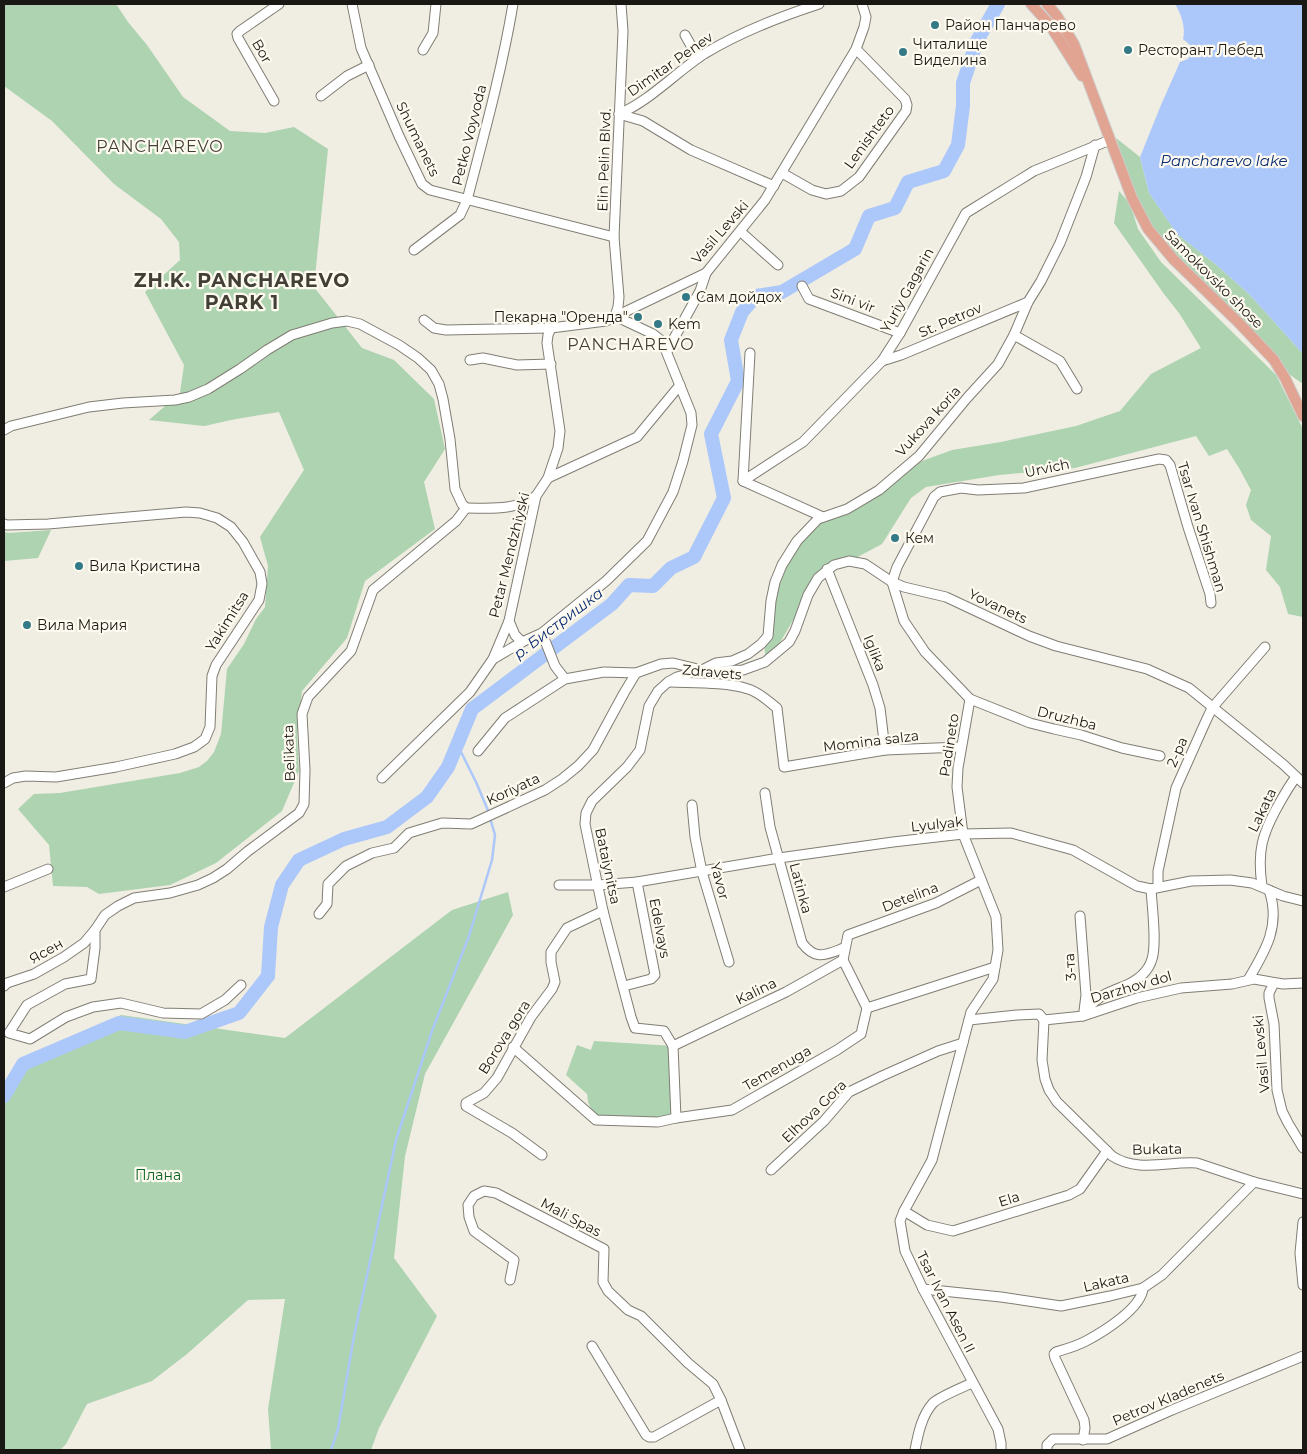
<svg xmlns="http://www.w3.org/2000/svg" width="1307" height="1454" font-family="Montserrat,sans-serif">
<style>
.green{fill:#add3b0}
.water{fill:#acc8fa}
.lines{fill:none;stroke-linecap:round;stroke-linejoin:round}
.stream{stroke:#acc8fa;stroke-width:2.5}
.river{stroke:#acc8fa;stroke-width:14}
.minor-casing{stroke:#807d74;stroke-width:11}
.major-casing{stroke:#cccccb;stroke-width:12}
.minor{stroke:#fff;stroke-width:9}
.major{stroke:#e2a492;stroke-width:10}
.poi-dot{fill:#337986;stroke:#fefaef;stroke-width:2}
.labels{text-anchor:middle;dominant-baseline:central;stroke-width:4.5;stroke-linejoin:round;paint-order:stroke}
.poi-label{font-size:14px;fill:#191814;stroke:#fefaef;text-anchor:start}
.street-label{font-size:14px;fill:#191814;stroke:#fefaef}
.park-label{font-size:14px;fill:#0c6424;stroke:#fefaef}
.water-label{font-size:15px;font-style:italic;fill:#0a2d72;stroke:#fefaef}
.quarter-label{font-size:16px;letter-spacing:1px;fill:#423f36;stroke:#fefaef}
.district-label{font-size:19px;font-weight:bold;letter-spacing:1px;fill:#423f36;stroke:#fefaef}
</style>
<rect width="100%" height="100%" fill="#f0ede2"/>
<g class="green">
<polygon points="4,4 116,4 128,22 147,45 183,97 230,131 265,133 294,127 328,149 314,287 362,348 394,360 434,399 445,449 424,482 435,529 365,581 347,638 302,691 297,735 299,771 282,811 216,863 170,885 99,894 87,887 53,886 49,845 18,809 34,794 60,793 180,773 199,767 207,761 214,752 221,734 227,669 244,644 256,619 265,607 268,566 260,537 304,470 279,412 236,419 204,426 149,420 180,393 184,365 145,292 180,260 179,242 161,219 114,184 52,121 4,86"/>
<polygon points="1116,138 1140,157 1149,193 1177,234 1214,263 1249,294 1303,354 1303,384 1289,374 1277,358 1161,240 1149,221 1135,195"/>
<polygon points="1119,191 1130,204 1138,229 1161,262 1276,375 1303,429 1303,617 1288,614 1280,587 1266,570 1271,536 1251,520 1246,505 1251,490 1239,468 1227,449 1209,456 1196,436 1075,468 999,475 926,487 911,498 882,544 818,578 775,651 766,660 764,644 773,604 784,566 818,519 848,509 914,464 952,450 1001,442 1076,426 1120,411 1151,374 1201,348 1179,313 1164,294 1114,223"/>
<polygon points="51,530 38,558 4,561 4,532 9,533"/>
<polygon points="508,892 513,915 425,1074 405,1156 394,1258 437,1316 379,1428 371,1450 271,1450 268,1409 285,1299 248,1300 187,1354 152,1381 87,1404 66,1444 60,1450 4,1450 4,1096 23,1064 121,1015 285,1038 452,910"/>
<polygon points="594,1041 673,1046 676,1118 596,1120 588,1102 587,1094 566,1075 577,1045 591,1050"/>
</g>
<path class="water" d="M1175 4H1303V354L1249 294 1214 263 1177 234 1149 193 1140 157 1161 105 1180 62 1188 59 1192 52 1190 45 1183 39C1186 27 1181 14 1175 4Z"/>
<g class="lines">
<g class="stream">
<polyline points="457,744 476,782 489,813"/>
<polyline points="331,1450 338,1429 354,1336 396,1140 432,1031 469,936 492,860 495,835 490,818"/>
</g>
<polyline class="river" points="4,1096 23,1064 119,1023 185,1032 239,1013 268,976 271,927 282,885 299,860 344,839 387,827 427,797 448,767 472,709 612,604 629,585 653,586 671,568 694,557 724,498 711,434 738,381 731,340 742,312 756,296 782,292 855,249 869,216 895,208 908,182 944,171 958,145 963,106 963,83 977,41 998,4"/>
<g class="minor-casing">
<g id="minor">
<polyline points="352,4 361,48 399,136 422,184 430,190 614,237"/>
<polyline points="685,35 698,58"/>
<polyline points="423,50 433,33 436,4"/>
<polyline points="321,96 347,76 369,65"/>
<polyline points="274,101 238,38 237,34 240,31 279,4"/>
<path d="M619 114C651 100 675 73 704 54 740 32 779 17 819 4"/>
<polyline points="619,114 643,121 691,150 774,186"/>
<polyline points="782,173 812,190 826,194 841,191 859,177 906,111 907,105 905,99 856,49"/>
<polyline points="741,232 778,265"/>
<path d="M414 250 460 215 467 200C484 135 502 70 513 4"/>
<polyline points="802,286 809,299 900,333"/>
<polyline points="615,316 618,307 619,297 614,237 623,31 621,4"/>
<polyline points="424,320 434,328 446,330 551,328 606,321 706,273 765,200 856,49 864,27 866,17 862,4"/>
<polyline points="1014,335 1060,361 1077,389"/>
<polyline points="667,351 700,291 706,273"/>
<polyline points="750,353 743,481 823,517"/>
<polyline points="470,360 483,358 517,365 551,364"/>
<polyline points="882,361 901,355 1028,302"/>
<polyline points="4,430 11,426 89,407 123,403 175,400 189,397 208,389 240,369 267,350 292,335 332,323 347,321 360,324 399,345 418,358 431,370 439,384 443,399 450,439 455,489 462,504 466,508"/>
<polyline points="548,478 637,437 680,385"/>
<polyline points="743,481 803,442 882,361 900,333 966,213 1034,171 1110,140"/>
<path d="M466 508C492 508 513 511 536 496"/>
<polyline points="4,524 7,525 48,524 186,512 200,513 217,518 231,527 243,542 260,572 262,584 259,600 216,665 212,676 210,727 205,739 194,747 175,754 116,767 56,777 26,776 13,778 4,783"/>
<polyline points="827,569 873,685 880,708 885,750"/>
<polyline points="509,621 515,635 522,642"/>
<polyline points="542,633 555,666 565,679"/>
<polyline points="493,659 522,642 542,633 606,581 647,541 673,492 683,461 692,425 691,413 662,341 653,334 615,316"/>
<path d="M670 682C694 683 726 682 748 689 759 692 768 701 777 708L784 767 885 750 961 747"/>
<polyline points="970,699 1030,723 1054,729 1081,735 1122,748 1160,756"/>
<polyline points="478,751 505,718 565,679 604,672 636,673"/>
<polyline points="382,778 470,692 493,659 509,621 536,496 548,478 558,448 560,431 547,343 548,335 551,328"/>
<path d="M765 793 770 827 802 943C816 961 825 955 844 948"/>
<polyline points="692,805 695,837 702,872 729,962"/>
<polyline points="981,880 936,903 848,935 843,960 786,992 673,1046 664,1031 635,1028 631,1017 603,911 585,824 586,813 592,801 627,767 640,750 649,706 658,691 668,682 677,677 702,670 716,663 732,661 748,654 761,644 768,636 771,601 775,582 782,565 797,541 818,519 847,509 879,490 919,456 967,398 998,364 1014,335 1028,302 1041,281 1060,243 1086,177 1095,145"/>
<polyline points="559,885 598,885 637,882 779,858 893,842 963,834 1011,833 1073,850 1137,886 1151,889 1191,881 1230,880 1252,883 1283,896 1303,901"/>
<path d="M1262 886C1257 851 1262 834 1279 804 1284 795 1289 786 1296 777"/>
<polyline points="4,887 48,869"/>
<polyline points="1158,887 1158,871 1176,788 1205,723 1212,708 1265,647"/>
<polyline points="319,914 327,904 328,884 346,866 372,853 394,848 409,833 442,823 471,824 545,790 562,779 578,766 593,750 624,693 636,673 661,664 673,663 702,670 720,671 743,670 765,662 789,642 795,631 808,595 818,578 834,565 849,561 865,564 892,582 904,587 946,597 1029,636 1056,646 1147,669 1189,688 1284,765 1303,783"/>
<polyline points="1080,916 1086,995 1084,1011"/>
<polyline points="843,960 867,1008 995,967"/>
<path d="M1248 980C1266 950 1281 925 1269 890"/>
<polyline points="1274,983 1269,993 1269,998 1274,1024 1277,1090 1282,1111 1288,1123 1303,1148"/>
<polyline points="241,985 225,1000 201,1014 163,1013 121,1003 93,1007 66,1017 30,1039 9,1033 27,1005 65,984 91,979 95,948 95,930 105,915 118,906 134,898 170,893 198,885 213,878 227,869 248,851 299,813 304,804 305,770 302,714 308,697 351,651 373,590 456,521 466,508"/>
<polyline points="4,986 7,983 34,974 64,957 84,943 95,930"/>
<polyline points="624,986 651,979 655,975 637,882"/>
<path d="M1083 1016C1094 998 1104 994 1122 987 1135 982 1148 973 1152 959 1157 944 1152 906 1151 889"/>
<polyline points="969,1020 1017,1015 1039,1014 1044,1020"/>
<path d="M1044 1020 1042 1060 1045 1079 1049 1090 1057 1102 1112 1156C1138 1173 1168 1161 1197 1163L1254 1182 1303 1194"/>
<polyline points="1044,1020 1083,1016 1137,998 1181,988 1232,984 1254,979 1283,984 1303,983"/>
<polyline points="673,1046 676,1118 732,1110 837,1050 861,1034 867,1008"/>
<polyline points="513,1047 596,1120 658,1122 676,1118"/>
<polyline points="542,1155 512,1133 466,1106 466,1103 484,1093 497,1078 531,1017 552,989 555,982 551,962 551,952 567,928 603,911"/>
<polyline points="771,1170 824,1121 849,1092 882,1076 938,1051 963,1043"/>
<polyline points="904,1211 927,1225 953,1231 1069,1195 1080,1189 1107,1151"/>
<polyline points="1303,1222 1300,1253 1303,1285"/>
<polyline points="510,1280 514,1260 474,1231 469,1217 468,1205 474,1196 484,1191 496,1193 604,1249 603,1282 608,1291 628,1310 641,1316 688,1363 713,1384 721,1400 740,1450"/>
<polyline points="923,1289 1001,1297 1061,1306 1110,1296 1143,1288 1162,1275 1254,1182"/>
<polyline points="592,1346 646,1435 649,1437 654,1437 721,1400"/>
<path d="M1083 1440 1085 1428 1084 1420 1055 1358 1054 1354 1056 1352C1066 1349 1077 1346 1086 1341 1103 1332 1142 1308 1143 1288"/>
<path d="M915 1450C918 1434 922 1415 933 1403 939 1397 963 1387 972 1383"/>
<polyline points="1001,1450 1001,1443 998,1429 923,1289 905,1251 900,1221 904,1211 932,1160 971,1012 993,979 998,950 996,917 963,834 957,787 958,768 970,699 925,652 904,621 892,582 897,567 934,497 940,492 961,488 978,490 1024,488 1159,459 1166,460 1170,465 1188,527 1210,594 1211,603"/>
<polyline points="1047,1450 1047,1445 1053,1439 1107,1439 1172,1410 1303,1356"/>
</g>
</g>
<g class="major-casing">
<g id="major">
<polyline points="1031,4 1050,25 1082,76"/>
<polyline points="1047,4 1057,16 1074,44 1132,198 1148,229 1174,260 1239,323 1274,360 1285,378 1303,416"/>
</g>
</g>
<use href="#minor" class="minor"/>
<use href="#major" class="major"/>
</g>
<g class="poi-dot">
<circle cx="935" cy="25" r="5"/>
<circle cx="1128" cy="50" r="5"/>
<circle cx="903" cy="52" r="5"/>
<circle cx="686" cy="297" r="5"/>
<circle cx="638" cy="317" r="5"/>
<circle cx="658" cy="324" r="5"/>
<circle cx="895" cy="538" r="5"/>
<circle cx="79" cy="566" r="5"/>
<circle cx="27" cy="625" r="5"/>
</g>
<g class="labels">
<g class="poi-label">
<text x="945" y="25">Район Панчарево</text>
<text x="913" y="44">Читалище<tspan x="913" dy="16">Виделина</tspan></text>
<text x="1138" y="50">Ресторант Лебед</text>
<text x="696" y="297">Сам дойдох</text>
<text x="628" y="317" text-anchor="end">Пекарна "Оренда"</text>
<text x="668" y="324">Kem</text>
<text x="905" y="538">Кем</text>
<text x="89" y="566">Вила Кристина</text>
<text x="37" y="625">Вила Мария</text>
</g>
<g class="street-label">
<text transform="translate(262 51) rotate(60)">Bor</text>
<text transform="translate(670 64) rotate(-35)">Dimitar Penev</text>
<text transform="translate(469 135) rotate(-76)">Petko Voyvoda</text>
<text transform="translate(869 137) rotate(-54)">Lenishteto</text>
<text transform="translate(418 139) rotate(64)">Shumanets</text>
<text transform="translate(604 160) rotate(-88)">Elin Pelin Blvd.</text>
<text transform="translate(720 232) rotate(-49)">Vasil Levski</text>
<text transform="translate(1214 279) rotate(45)">Samokovsko shose</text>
<text transform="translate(907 290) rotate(-61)">Yuriy Gagarin</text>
<text transform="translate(853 300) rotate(21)">Sini vir</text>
<text transform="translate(950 320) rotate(-23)">St. Petrov</text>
<text transform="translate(928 421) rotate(-48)">Vukova koria</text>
<text transform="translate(1047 468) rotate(-12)">Urvich</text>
<text transform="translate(1202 527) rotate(73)">Tsar Ivan Shishman</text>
<text transform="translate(509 555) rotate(-76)">Petar Mendzhiyski</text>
<text transform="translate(998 606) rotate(25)">Yovanets</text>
<text transform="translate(227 621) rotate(-58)">Yakimitsa</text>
<text transform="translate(875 653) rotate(68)">Iglika</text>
<text transform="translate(712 672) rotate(5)">Zdravets</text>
<text transform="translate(1067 718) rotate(14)">Druzhba</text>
<text transform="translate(871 741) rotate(-7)">Momina salza</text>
<text transform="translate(949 745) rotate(-81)">Padineto</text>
<text transform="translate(1177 752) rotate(-66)">2-ра</text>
<text transform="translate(289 753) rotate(-92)">Belikata</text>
<text transform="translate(513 789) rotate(-25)">Koriyata</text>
<text transform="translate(1262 810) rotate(-64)">Lakata</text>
<text transform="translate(937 824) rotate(-6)">Lyulyak</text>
<text transform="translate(608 866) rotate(78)">Bataiynitsa</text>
<text transform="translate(720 881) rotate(75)">Yavor</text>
<text transform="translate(801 888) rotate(75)">Latinka</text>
<text transform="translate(910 897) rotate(-21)">Detelina</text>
<text transform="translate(660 928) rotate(79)">Edelvays</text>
<text transform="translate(46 951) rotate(-30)">Ясен</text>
<text transform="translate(1070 967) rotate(-94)">3-та</text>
<text transform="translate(1131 987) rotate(-16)">Darzhov dol</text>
<text transform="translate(756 991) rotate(-26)">Kalina</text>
<text transform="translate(504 1037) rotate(-58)">Borova gora</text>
<text transform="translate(1261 1054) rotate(-95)">Vasil Levski</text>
<text transform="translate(777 1068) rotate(-30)">Temenuga</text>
<text transform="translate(814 1111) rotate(-44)">Elhova Gora</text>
<text transform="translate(1157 1149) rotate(-1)">Bukata</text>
<text transform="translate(1009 1199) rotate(-17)">Ela</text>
<text transform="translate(571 1217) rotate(28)">Mali Spas</text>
<text transform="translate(1106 1282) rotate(-13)">Lakata</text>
<text transform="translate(946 1302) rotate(63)">Tsar Ivan Asen II</text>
<text transform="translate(1168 1398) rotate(-23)">Petrov Kladenets</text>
</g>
<g class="park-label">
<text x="158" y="1175">Плана</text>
</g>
<g class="water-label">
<text x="1224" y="160">Pancharevo lake</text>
<text transform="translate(558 623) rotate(-37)">р. Бистришка</text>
</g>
<g class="quarter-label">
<text x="160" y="146">PANCHAREVO</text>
<text x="631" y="344">PANCHAREVO</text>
</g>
<g class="district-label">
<text x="242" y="280">ZH.K. PANCHAREVO<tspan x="242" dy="22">PARK 1</tspan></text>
</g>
</g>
<rect width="1307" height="1454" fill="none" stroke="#191814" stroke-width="10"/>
</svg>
